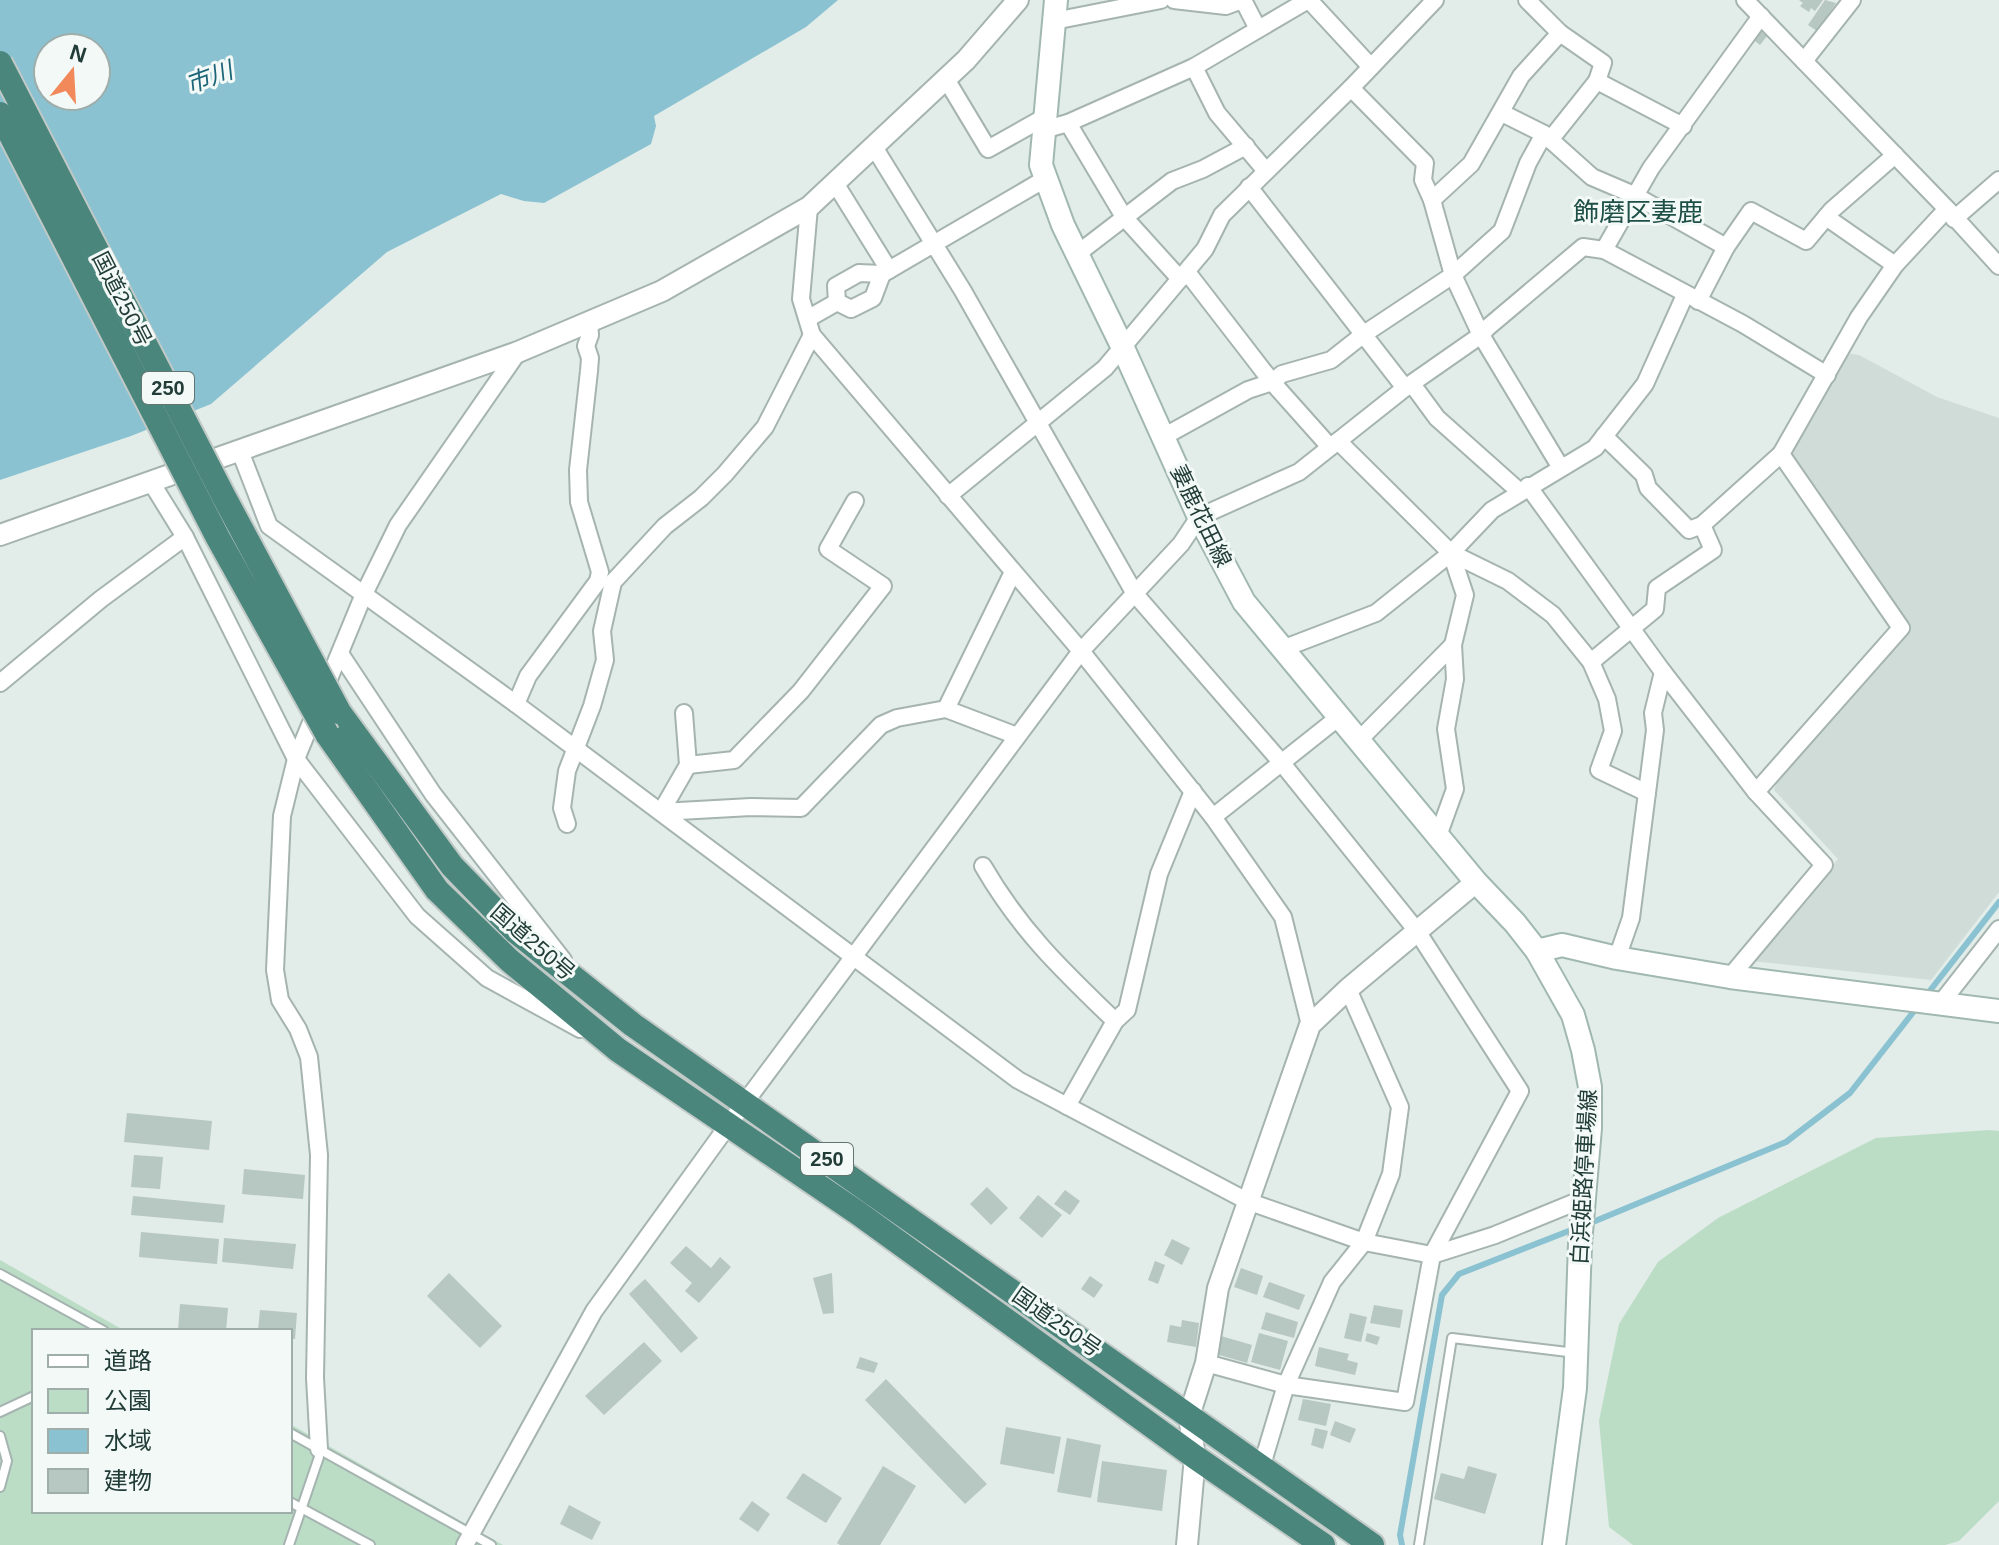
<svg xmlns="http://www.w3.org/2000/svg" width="1999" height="1545" font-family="Helvetica,'Noto Sans JP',sans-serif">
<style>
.built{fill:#d0dcd7}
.green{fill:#bbddc6}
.water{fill:#8ac2d1;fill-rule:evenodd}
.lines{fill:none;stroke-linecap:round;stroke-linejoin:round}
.stream{stroke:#8ac2d1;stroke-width:6}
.building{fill:#b7c7c1}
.service-casing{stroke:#a5b4b0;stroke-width:12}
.minor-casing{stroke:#a5b4b0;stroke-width:20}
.tertiary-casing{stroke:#a5b4b0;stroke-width:24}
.secondary-casing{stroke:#a0b8b1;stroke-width:26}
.trunk-casing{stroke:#c1c9c7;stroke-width:28}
.service{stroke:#fff;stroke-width:8}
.minor{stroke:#fff;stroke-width:16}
.tertiary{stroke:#fff;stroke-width:20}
.secondary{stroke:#fff;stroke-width:22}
.trunk{stroke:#4a867c;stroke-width:24}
.trunk-bridge-casing{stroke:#c1c9c7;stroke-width:28;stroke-linecap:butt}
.trunk-bridge{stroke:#4a867c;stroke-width:24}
.labels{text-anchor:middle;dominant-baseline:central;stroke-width:6;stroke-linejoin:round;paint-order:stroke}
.shield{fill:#f3f9f6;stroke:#617571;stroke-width:2}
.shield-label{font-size:20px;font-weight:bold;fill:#223d38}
.street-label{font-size:22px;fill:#223d38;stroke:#f3f9f6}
.water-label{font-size:24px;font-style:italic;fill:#1c6479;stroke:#f3f9f6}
.quarter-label{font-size:26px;fill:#1e4f46;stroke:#f3f9f6}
</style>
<rect width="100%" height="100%" fill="#e2ece8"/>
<polygon class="built" points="1845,353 1859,355 1937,397 1999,418 1999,892 1931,980 1751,961 1838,859 1774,790 1777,781 1905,631 1789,452"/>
<g class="green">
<polygon points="1989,1130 1999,1131 1999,1501 1959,1541 1945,1545 1633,1545 1609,1527 1599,1421 1619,1324 1658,1262 1718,1218 1876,1138"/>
<polygon points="0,1260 125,1331 34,1331 34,1511 290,1511 290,1424 503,1545 0,1545"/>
</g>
<path class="water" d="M0 0H838L806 27 654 116 656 126 651 144 544 203 524 201 501 194 387 252 211 404 131 436 0 480ZM48 48H96V96H48Z"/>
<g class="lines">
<g class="stream">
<polyline points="1925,997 1999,902"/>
<polyline points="1588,1224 1786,1142 1850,1093 1918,1006"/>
<polyline points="1402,1545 1400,1535 1442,1295 1459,1274 1574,1229"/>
</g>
</g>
<g class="building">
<polygon points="1799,0 1823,0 1815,11 1811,8 1809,12 1800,6 1803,3"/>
<polygon points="1825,0 1836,3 1817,31 1808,25"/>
<polygon points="1758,29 1767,36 1760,45 1751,38"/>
<polygon points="127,1113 212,1121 209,1150 124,1142"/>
<polygon points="134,1155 163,1157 160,1189 131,1187"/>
<polygon points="244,1169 305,1175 303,1199 242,1194"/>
<polygon points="987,1187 1008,1208 991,1225 970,1204"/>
<polygon points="1065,1190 1080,1201 1070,1215 1054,1204"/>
<polygon points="1038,1195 1062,1215 1042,1238 1019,1218"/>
<polygon points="133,1196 225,1205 223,1223 131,1215"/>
<polygon points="141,1232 219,1239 217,1264 139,1257"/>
<polygon points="224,1238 296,1244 293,1269 222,1262"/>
<polygon points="1172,1239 1190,1248 1182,1265 1164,1255"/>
<polygon points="686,1246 711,1268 720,1257 731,1267 699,1303 685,1291 692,1283 670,1263"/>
<polygon points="1155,1261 1165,1265 1158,1284 1148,1280"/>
<polygon points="1241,1268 1263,1276 1257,1295 1234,1287"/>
<polygon points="449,1273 502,1326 480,1348 427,1296"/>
<polygon points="832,1273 834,1313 823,1314 813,1278"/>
<polygon points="1090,1276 1103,1285 1094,1298 1081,1289"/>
<polygon points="645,1279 698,1338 681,1353 629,1294"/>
<polygon points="1269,1282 1305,1295 1299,1310 1263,1297"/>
<polygon points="180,1304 228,1308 226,1331 178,1331"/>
<polygon points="1374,1305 1403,1310 1400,1328 1370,1323"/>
<polygon points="260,1310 297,1313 295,1339 290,1339 290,1331 258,1331"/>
<polygon points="1266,1312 1298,1322 1294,1338 1261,1329"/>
<polygon points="1350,1313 1367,1317 1361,1342 1344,1338"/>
<polygon points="1182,1320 1199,1323 1196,1347 1167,1342 1170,1325 1181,1327"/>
<polygon points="1259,1333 1288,1341 1280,1370 1251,1362"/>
<polygon points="1367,1333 1380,1337 1377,1345 1365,1341"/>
<polygon points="1221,1336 1252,1345 1247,1363 1216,1354"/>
<polygon points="644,1342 662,1361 604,1415 585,1396"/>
<polygon points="1319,1347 1349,1354 1347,1360 1358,1363 1355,1375 1315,1366"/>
<polygon points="860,1357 878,1363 874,1373 856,1368"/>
<polygon points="886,1379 987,1484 965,1504 865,1400"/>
<polygon points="1303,1399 1331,1404 1326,1426 1298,1420"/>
<polygon points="1335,1421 1356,1429 1350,1443 1330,1435"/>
<polygon points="1006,1427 1061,1437 1054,1474 1000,1464"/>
<polygon points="1315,1428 1328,1431 1323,1449 1311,1445"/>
<polygon points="1067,1438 1101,1445 1091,1498 1057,1492"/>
<polygon points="1102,1461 1167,1470 1162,1511 1097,1502"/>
<polygon points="883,1466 916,1486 880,1545 840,1545 837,1543"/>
<polygon points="1468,1466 1497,1474 1485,1514 1434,1499 1441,1473 1464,1479"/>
<polygon points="803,1473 842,1498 826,1523 786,1498"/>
<polygon points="752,1501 770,1514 758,1532 739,1519"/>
<polygon points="569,1505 601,1522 592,1540 560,1524"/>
</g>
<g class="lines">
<g class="service-casing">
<g id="service">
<polyline points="0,1274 104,1331"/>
<polyline points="0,1412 34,1396"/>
<polyline points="290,1433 491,1545"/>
<polyline points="0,1436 7,1461 0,1487"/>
<polyline points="290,1502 370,1545"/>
<polyline points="289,1545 319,1457 319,1449"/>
<polyline points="1419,1545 1452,1338 1576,1353"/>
</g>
</g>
<g class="minor-casing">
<g id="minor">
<polyline points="1174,0 1226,6 1242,0"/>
<polyline points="1243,0 1258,29"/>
<polyline points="1309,0 1371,67"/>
<polyline points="1527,0 1560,33 1603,63 1597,81 1683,126"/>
<polyline points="1745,0 1947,209 1999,266"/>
<polyline points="1054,21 1161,0"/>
<polyline points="1804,61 1852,0"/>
<polyline points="1194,67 1217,113 1266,171"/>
<polyline points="946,79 988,149 1045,117"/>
<polyline points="1351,88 1425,163 1423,180 1432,200 1453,275 1481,335 1561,468"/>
<polyline points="1502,113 1544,134 1592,177 1634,195 1726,247"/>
<polyline points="1068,123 1124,217 1180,279"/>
<polyline points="1043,130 1068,123 1194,67 1308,0"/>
<polyline points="1550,140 1597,81"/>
<polyline points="874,147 963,291 1135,594 1281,762 1417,931 1520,1091 1432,1255 1405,1402 1286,1385 1206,1363"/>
<polyline points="835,183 889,270"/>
<polyline points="1249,187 1405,388"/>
<polyline points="1432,200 1471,164 1521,76 1560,33"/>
<polyline points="809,207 801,299 812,335 1081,651 1213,817 1283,917 1310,1025"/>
<polyline points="1826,217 1895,265"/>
<polyline points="1954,219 1999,180"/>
<polyline points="1604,250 1651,168 1761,16"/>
<polyline points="1077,254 1172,181 1203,169 1246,146"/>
<polyline points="1187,272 1272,382 1330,447"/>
<polyline points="1698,301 1726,247 1751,211 1806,241 1832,210 1895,155"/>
<polyline points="837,302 851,309 873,298 882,274"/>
<polyline points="809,318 837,302 836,286 859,273 882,274 1045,179"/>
<polyline points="1412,384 1437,418 1520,492"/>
<polyline points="1604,436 1644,475 1648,488 1689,530 1702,525 1781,454"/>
<polyline points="1163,437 1248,390 1272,382 1282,374 1331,360 1364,334 1453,275 1502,231 1528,163 1544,134"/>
<polyline points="1338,441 1451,553 1508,581 1553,615 1591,662 1607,699 1613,731 1599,770 1647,793"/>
<polyline points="240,451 269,526 516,704 1018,1080 1247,1201 1364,1242 1432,1255 1495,1235 1583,1199"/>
<polyline points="151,482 185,537 296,759 417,916 487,978 580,1029"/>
<polyline points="1528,486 1663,672 1756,792 1824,865 1730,977"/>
<polyline points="948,496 1105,368 1205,249 1222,215 1351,88 1435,0"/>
<polyline points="1282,649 1376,613 1451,553 1492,510 1595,448 1645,384 1685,295"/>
<polyline points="341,655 433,794 563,960"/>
<polyline points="1591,662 1655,609 1657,588 1713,550 1702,525"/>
<polyline points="0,683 101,599 185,537"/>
<polyline points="516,704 528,676 598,581 600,572 579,502 578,470 589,371 590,358 586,346 590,335 589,321"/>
<polyline points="946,709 1013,572"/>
<polyline points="1359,740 1453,645"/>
<polyline points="688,765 734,760 801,691 883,586 828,549 855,501"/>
<polyline points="1756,792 1901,628 1781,454 1859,317 1895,265 1947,209"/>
<polyline points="661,812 751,807 801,808 881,725 897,718 946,709 1017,736"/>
<polyline points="661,812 688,765 684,713"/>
<polyline points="1213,817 1339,717"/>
<polyline points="567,824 562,808 567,771 592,706 605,660 602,631 613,582 665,526 701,498 725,474 765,427 812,335"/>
<polyline points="1438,836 1455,789 1446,729 1455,679 1453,645 1465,595 1451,553"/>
<path d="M983 866C1020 930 1062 970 1115 1021"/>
<polyline points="1617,958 1631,918 1655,730 1653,713 1663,672"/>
<polyline points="1941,1003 1999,929"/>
<polyline points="1067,1106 1115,1021 1127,1010 1159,874 1193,791"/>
<polyline points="319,1449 315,1378 319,1155 309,1057 298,1029 280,1000 275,970 282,816 296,759 364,594 398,525 518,352"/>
<polyline points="1262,1465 1286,1385 1332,1282 1364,1242 1391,1174 1400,1107 1348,989"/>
<polyline points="465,1545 594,1311 729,1124 1081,651 1181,544 1199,517 1299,472 1405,388 1481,335 1487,328 1583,247 1604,250 1743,324 1827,375"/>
</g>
</g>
<g class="tertiary-casing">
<g id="tertiary">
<polyline points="0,535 518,352 662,291 809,207 966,60 1018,0"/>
<polyline points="1187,1545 1195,1457 1189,1416 1206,1363 1218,1288 1310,1025 1348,989 1476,882"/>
</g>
</g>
<g class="secondary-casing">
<g id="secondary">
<polyline points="1056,0 1041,165 1063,225 1123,348 1199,517 1244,602 1476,882 1515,923 1537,951 1573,1015 1583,1050 1590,1087 1590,1128 1580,1244 1575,1388 1554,1545"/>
<polyline points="1537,951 1562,945 1617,958 1730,977 1999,1011"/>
</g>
</g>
<g class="trunk-casing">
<g id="trunk">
<polyline points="339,712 452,866 515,931 633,1025 1372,1545"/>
<polyline points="327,734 437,890 509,960 618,1050 858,1213 1195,1457 1323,1545"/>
</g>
</g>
<use href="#service" class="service"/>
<use href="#minor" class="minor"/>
<use href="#tertiary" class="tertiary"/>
<use href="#secondary" class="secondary"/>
<use href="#trunk" class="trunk"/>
<g class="trunk-bridge-casing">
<g id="trunk-bridge">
<polyline points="0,63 223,495 339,712"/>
<polyline points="0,114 218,538 327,734"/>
</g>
</g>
<use href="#trunk-bridge" class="trunk-bridge"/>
</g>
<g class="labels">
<g class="shield">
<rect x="142" y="372" width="52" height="32" rx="6"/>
<rect x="801" y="1143" width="52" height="32" rx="6"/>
</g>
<g class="shield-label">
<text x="168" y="388">250</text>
<text x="827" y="1159">250</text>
</g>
<g class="street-label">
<text transform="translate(122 299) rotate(63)">国道250号</text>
<text transform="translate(1201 516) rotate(64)">妻鹿花田線</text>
<text transform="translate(533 942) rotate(41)">国道250号</text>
<text transform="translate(1584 1177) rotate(-87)">白浜姫路停車場線</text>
<text transform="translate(1057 1322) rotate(35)">国道250号</text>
</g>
<g class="water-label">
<text transform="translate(209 77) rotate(-20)">市川</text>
</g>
<g class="quarter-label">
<text x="1638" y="212">飾磨区妻鹿</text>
</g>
</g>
<rect x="32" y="1329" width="260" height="184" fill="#f3f9f6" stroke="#9faeaa" stroke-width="2"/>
<rect x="48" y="1355" width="40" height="12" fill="#ffffff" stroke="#9faeaa" stroke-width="2"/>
<text x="104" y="1369" font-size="24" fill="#223d38">道路</text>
<rect x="48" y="1389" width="40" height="24" fill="#bbddc6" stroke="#9faeaa" stroke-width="2"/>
<text x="104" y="1409" font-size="24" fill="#223d38">公園</text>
<rect x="48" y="1429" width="40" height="24" fill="#8ac2d1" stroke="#9faeaa" stroke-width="2"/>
<text x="104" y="1449" font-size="24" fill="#223d38">水域</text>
<rect x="48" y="1469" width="40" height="24" fill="#b7c7c1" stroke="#9faeaa" stroke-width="2"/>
<text x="104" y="1489" font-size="24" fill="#223d38">建物</text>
<g transform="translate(72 72) rotate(18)"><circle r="38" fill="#f3f9f6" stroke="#9faeaa" stroke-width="2"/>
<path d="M0-6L14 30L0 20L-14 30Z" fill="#f1895b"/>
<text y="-12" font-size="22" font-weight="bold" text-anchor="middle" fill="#223d38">N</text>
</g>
</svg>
